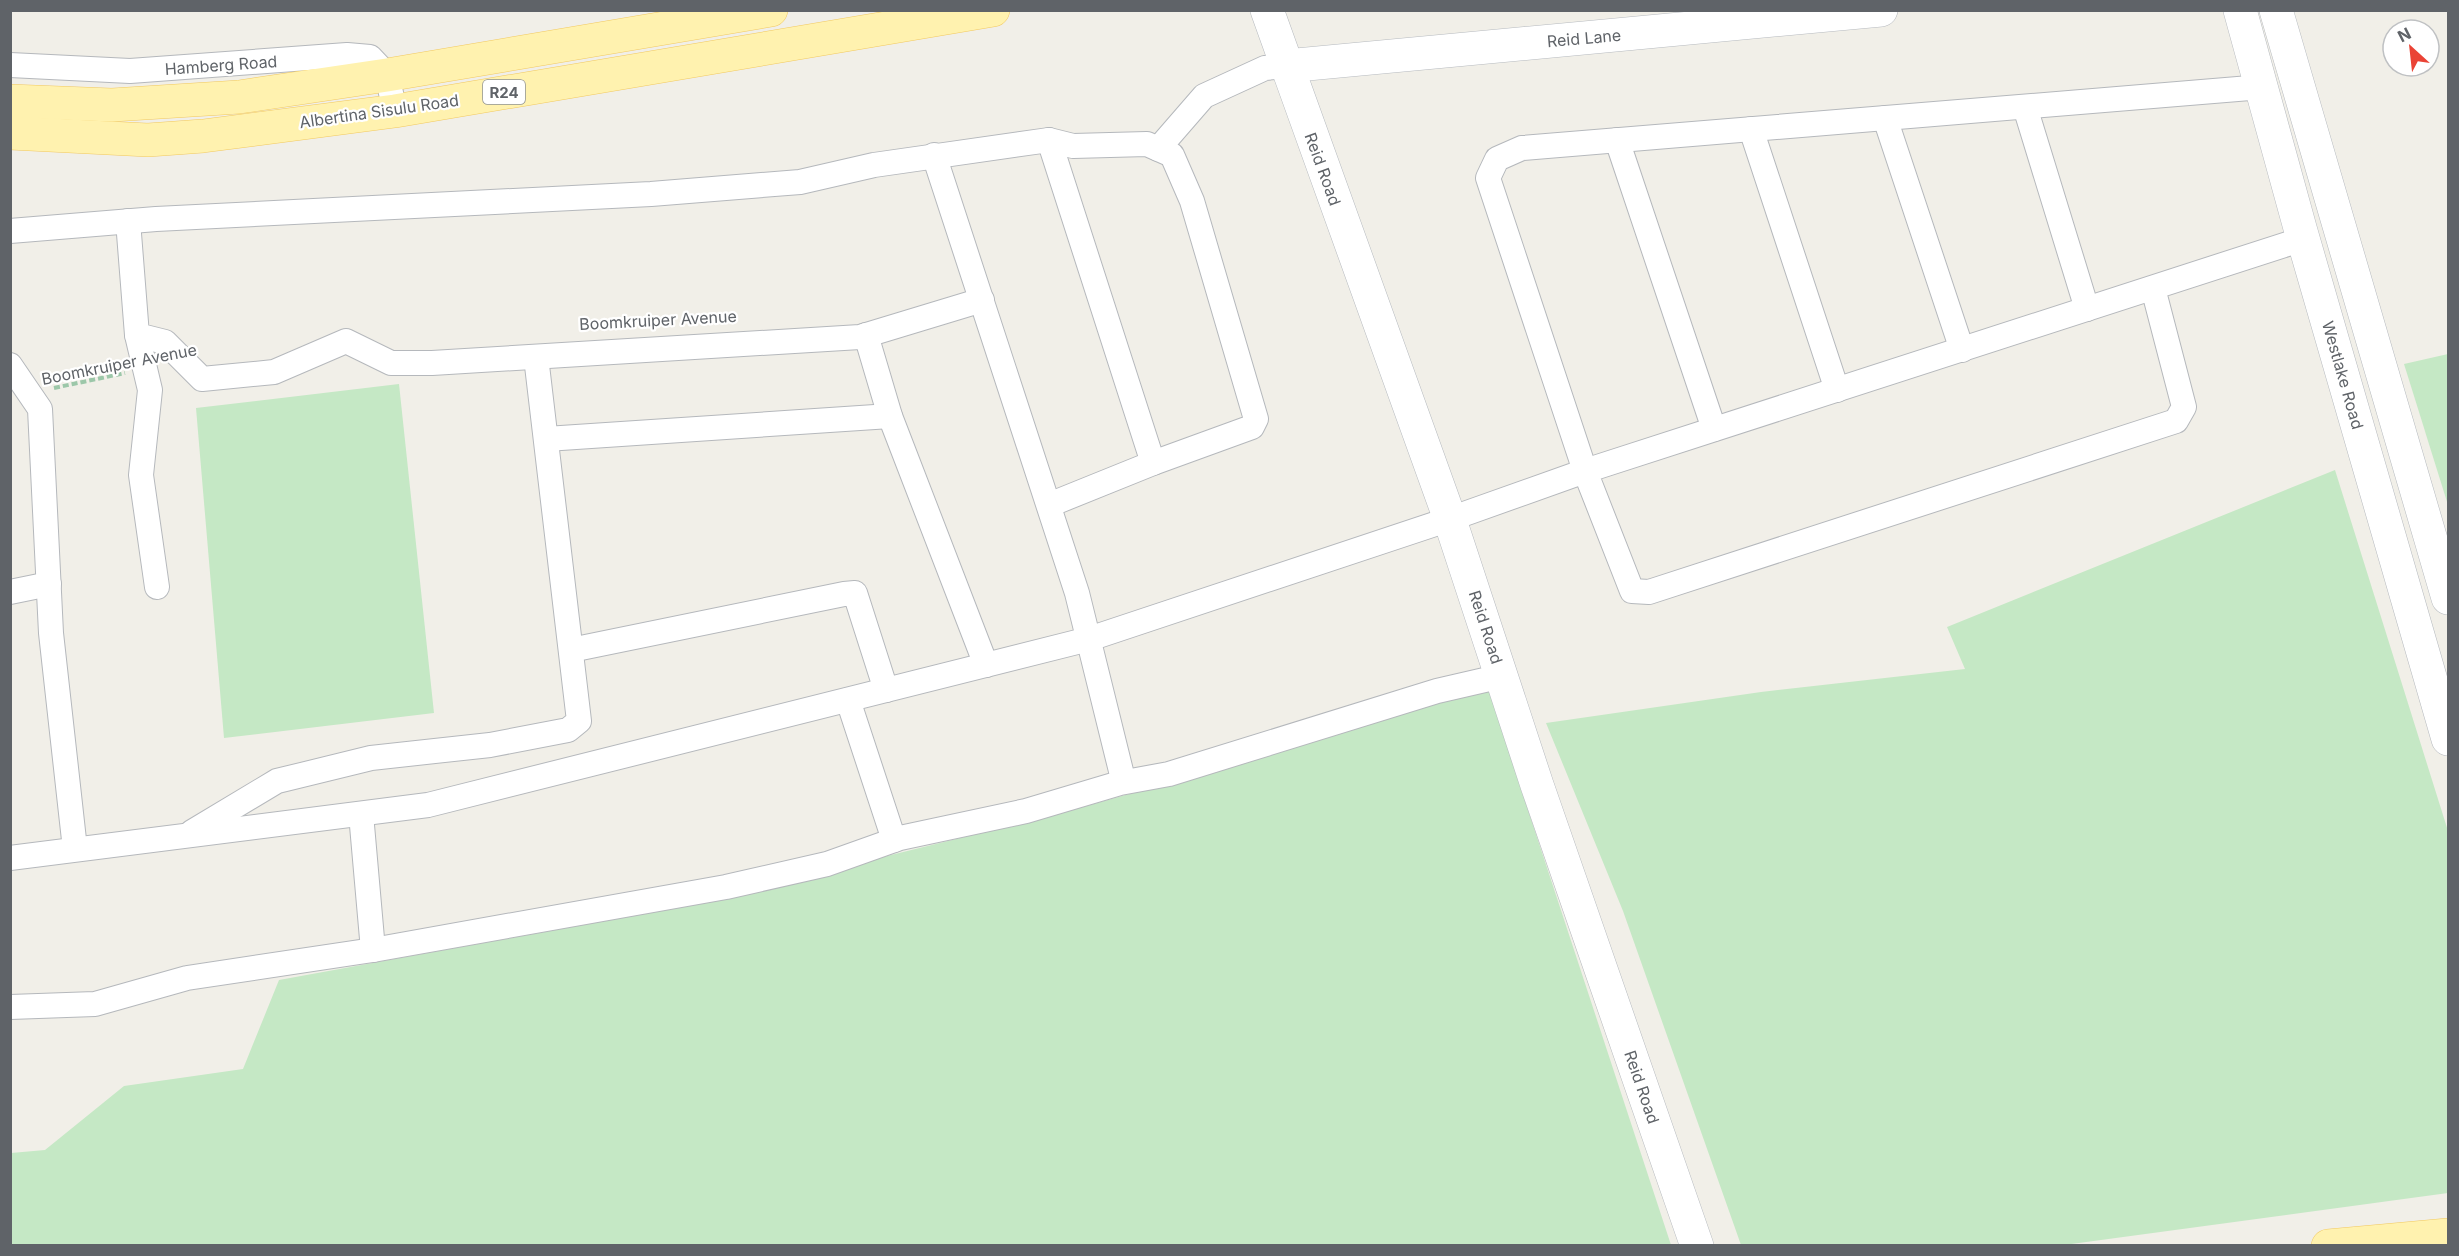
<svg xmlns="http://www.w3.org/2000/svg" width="2459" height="1256" font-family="Inter,sans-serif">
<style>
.green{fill:#c5e8c5}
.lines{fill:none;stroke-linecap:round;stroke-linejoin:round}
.street-casing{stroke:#b5b8bc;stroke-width:26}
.secondary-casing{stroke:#b6babf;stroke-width:34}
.primary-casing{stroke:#f2c960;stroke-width:34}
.path{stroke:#9cc7a9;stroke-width:4;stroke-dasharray:6 3;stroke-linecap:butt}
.street{stroke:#fff;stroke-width:24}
.secondary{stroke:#fff;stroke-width:33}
.primary{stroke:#fff2af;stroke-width:33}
.labels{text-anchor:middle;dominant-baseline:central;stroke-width:4.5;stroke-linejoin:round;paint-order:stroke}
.shield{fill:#fff;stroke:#8f9295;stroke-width:1.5}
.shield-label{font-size:15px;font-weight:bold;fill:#5f6368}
.street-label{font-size:16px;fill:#5f6368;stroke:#fff}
</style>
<rect width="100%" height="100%" fill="#f1efe8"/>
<g class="green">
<polygon points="2448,354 2448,505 2404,364"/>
<polygon points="399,384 434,713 224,738 196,408"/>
<polygon points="2335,470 2448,831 2448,1193 2064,1245 1741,1245 1623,911 1546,723 1761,692 1965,669 1947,627"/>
<polygon points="1486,682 1671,1245 11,1246 11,1153 45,1150 124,1086 243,1069 279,980 676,908 1058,814 1250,760"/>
</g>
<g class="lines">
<g class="street-casing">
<g id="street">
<polyline points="10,65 130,71 347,55 370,57 387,75 395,111"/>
<polyline points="2025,107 2087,309"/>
<polyline points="1885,118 1962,350"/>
<polyline points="1751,129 1837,390"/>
<polyline points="1049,140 1153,463"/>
<polyline points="1617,140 1714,429"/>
<polyline points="1158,149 1204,96 1265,68 1286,66"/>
<polyline points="934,155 1077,593 1122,775"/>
<polyline points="128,221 137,335 165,342 202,379 274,372 346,341 391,363 432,363 860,337 982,300"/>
<polyline points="10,231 156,219 651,194 800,182 874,165 1049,140 1073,146 1147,144 1172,155 1192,201 1256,419 1252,427 1153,463 1049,505"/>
<polyline points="2153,288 2184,407 2176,421 1649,592 1632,591 1585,471 2303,239"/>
<polyline points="137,335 150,390 141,475 157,587"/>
<polyline points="866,335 890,416 986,665"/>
<polyline points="10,365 40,409 51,633 75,849"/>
<polyline points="546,439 890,416"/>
<polyline points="10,592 49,584"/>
<polyline points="571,650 844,594 855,593 886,690"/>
<polyline points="848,700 894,840"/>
<polyline points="361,814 373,950"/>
<polyline points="192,832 277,781 371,758 490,745 568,730 579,721 536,357"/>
<polyline points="10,858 428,805 1089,639 1450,519 1585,471 1488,178 1497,159 1522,148 2262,87"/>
<polyline points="10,1007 95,1004 187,978 373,950 726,887 827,864 900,838 1026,811 1120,783 1169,774 1437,691 1502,676"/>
</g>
</g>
<g class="secondary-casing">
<g id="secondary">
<polyline points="1267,10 1446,508 1537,785 1697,1246"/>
<polyline points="2240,10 2300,228 2448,739"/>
<polyline points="2276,10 2448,598"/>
<polyline points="1286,66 1881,10"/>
</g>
</g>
<g class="primary-casing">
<g id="primary">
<polyline points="10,101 112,105 239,97 387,75 771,10"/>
<polyline points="10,133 148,140 203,136 395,111 993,10"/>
<polyline points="2328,1246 2448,1235"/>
</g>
</g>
<polyline class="path" points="54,388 125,373"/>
<use href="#street" class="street"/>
<use href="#secondary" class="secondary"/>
<use href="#primary" class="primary"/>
</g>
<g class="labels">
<rect class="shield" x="483" y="80" width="42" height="24" rx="4.5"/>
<g class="shield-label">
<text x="504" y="92">R24</text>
</g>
<g class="street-label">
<text transform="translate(1584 38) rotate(-5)">Reid Lane</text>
<text transform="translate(221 65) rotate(-4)">Hamberg Road</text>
<text transform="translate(379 111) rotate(-8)">Albertina Sisulu Road</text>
<text transform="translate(1323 169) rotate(70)">Reid Road</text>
<text transform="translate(658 320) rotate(-3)">Boomkruiper Avenue</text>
<text transform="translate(119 364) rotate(-11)">Boomkruiper Avenue</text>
<text transform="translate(2343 375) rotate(74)">Westlake Road</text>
<text transform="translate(1486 627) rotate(72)">Reid Road</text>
<text transform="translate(1642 1087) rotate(71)">Reid Road</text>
</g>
</g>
<rect width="2459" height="1256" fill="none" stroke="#5f6368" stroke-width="24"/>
<g transform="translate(2411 48) rotate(333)"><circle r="28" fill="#ffffff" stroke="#bfc1c3" stroke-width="1.5"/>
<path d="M0-4.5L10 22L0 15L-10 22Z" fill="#ea4335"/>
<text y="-9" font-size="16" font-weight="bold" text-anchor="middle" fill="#5f6368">N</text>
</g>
</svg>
